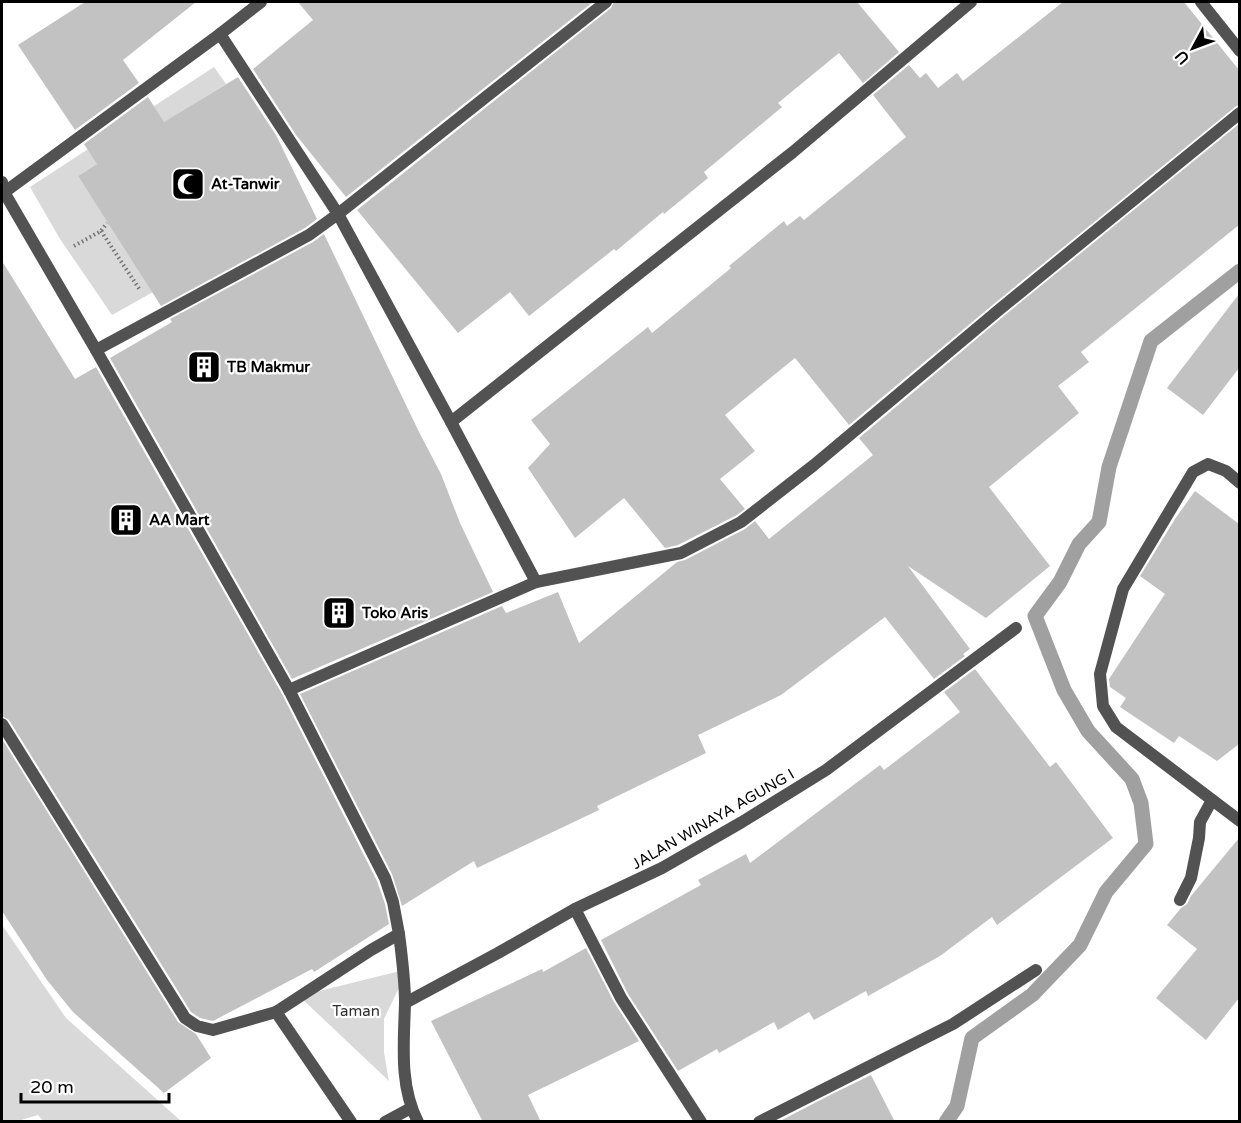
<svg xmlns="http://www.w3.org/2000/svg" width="1241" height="1123" font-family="'Varela Round',sans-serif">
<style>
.green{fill:#d9d9d9}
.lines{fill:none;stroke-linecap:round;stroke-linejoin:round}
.stream{stroke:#a0a0a0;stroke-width:15}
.building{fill:#c2c2c2}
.path{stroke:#747474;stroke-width:4;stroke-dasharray:1.5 3;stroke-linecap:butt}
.minor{stroke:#525252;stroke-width:12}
.labels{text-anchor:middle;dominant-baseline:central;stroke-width:4.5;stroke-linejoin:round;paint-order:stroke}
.poi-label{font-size:15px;font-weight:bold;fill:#000;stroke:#fff;text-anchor:start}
.street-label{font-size:15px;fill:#000;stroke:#fff}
.park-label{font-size:15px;fill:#303030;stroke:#fff}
</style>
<rect width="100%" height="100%" fill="#fff"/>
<g class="green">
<polygon points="214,67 226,84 78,176 144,278 305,207 112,315 60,239 30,187"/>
<polygon points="2,925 66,1018 181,1121 44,1122 38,1115 18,1121 2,1121"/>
<polygon points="408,969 384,1019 384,1053 389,1081 299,996"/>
</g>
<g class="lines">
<polyline class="stream" points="946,1122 957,1106 972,1038 1032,995 1080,945 1106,892 1146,844 1141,803 1132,779 1088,731 1064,690 1035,616 1060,582 1079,544 1099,522 1109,467 1151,341 1240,271"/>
</g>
<g class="building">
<polygon points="85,2 196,2 123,60 139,83 75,130 18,45"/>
<polygon points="298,2 593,2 346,197 296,135 253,69 313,20"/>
<polygon points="614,2 857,2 899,52 863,83 839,53 778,103 782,107 704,172 708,178 664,214 663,212 616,251 614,249 529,316 510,292 458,333 357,210 611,8"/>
<polygon points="1063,2 1184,2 1239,70 1239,105 1235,107 995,303 849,425 795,358 725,415 755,451 720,479 745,509 737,515 678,545 665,548 624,498 575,538 528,468 550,444 531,420 648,327 652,333 731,268 729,266 784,221 787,226 800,216 804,220 906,137 873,95 909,65 920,78 926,73 938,88 957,73 963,81"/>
<polygon points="238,77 276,135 317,219 305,228 161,306 78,176 97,164 84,144 148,97 164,122"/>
<polygon points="1239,124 1239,225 1081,352 1089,362 1058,386 1079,413 989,487 1050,566 986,618 908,566 970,649 963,654 965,656 934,679 885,617 781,695 698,735 706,753 597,806 599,810 477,868 474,861 402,906 392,874 300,694 502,606 506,613 558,592 579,643 677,562 685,560 745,529 755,521 769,539 873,455 859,438 1005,315"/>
<polygon points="324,234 419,432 441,474 460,523 493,592 292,679 110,358 172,322 170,319 313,242"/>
<polygon points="2,261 75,379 96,367 282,694 377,881 385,904 389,924 314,972 312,969 213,1021 200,1018 191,1012 9,720 2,716"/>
<polygon points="1239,294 1239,368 1203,415 1167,388"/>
<polygon points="1195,491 1239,524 1239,744 1217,761 1179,736 1174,743 1120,707 1126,698 1110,687 1109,679 1165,594 1140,576 1175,519"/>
<polygon points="975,669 1050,767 1056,762 1113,838 997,925 992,917 940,956 868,996 866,991 814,1020 809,1012 778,1030 774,1022 719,1053 717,1049 678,1071 628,994 601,940 701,885 698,880 746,854 750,863 880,765 884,770 960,712 944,692"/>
<polygon points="2,739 178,1022 196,1034 211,1058 164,1093 73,1012 47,980 2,911"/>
<polygon points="1239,838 1239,998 1206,1040 1156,998 1197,949 1167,925 1181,908 1187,904 1191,896"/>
<polygon points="586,948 614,1002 639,1041 528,1095 541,1122 483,1122 431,1021 542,969 543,972"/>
<polygon points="871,1075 895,1122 778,1122 832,1094"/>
</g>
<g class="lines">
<g class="path">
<polyline points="101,231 140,290"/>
<polyline points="74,246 101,231 107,223"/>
</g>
<g class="minor">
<polyline points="1201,2 1240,51"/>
<polyline points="220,34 261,2"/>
<polyline points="2,182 4,192 96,350 289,690 385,878 393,902 399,934 371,950 276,1012 213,1030 197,1026 185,1018 2,724"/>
<polyline points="2,194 220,34 338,214 451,422 793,152 971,2"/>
<polyline points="96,350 309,235 338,214 606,2"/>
<polyline points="451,422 536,582"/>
<polyline points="1240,483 1226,471 1208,464 1193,472 1123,589 1100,674 1103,706 1116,727 1240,821"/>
<polyline points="289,690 536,582 681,553 741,522 814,465 1000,309 1240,113"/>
<polyline points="1180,900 1191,878 1199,838 1200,822 1212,800"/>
<polyline points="575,909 621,998 701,1122"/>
<path d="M399 934C402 957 405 980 405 1003 404 1042 399 1086 418 1122"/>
<polyline points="405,1003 498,953 575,909 662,868 742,822 826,770 1016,628"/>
<polyline points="276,1012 351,1122"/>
<polyline points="385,1122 411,1108"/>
<polyline points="759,1122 953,1024 1036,970"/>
</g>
</g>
<defs>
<g id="mosque-square" transform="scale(1.725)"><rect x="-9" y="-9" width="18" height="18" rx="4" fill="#000" stroke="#fff"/><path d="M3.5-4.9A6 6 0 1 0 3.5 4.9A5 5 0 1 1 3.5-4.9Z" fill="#fff"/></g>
<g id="building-square" transform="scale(1.725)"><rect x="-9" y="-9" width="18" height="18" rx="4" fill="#000" stroke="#fff"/><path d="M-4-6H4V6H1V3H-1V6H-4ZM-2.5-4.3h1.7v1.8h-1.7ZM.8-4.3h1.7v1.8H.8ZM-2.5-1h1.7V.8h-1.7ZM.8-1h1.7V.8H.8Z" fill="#fff"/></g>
</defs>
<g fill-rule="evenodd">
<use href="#mosque-square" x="188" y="184"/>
<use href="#building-square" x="204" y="367"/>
<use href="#building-square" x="126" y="520"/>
<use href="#building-square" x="339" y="613"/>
</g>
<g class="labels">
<g class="poi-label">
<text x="211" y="184">At-Tanwir</text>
<text x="227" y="367">TB Makmur</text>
<text x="149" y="520">AA Mart</text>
<text x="362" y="613">Toko Aris</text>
</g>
<g class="street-label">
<text transform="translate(713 819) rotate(-30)">JALAN WINAYA AGUNG I</text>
</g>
<g class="park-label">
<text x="356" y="1011">Taman</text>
</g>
</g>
<rect width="1241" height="1123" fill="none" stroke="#000000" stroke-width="6"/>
<g transform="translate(1193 48) rotate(229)" stroke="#ffffff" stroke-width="4.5" paint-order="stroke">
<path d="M0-4.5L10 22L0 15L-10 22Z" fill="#000000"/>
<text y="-9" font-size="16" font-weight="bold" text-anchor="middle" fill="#000000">U</text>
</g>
<path d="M21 1093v9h148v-9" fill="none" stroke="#000000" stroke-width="3"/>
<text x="30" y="1093" font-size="18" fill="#000000" stroke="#ffffff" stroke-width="4.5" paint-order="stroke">20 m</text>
</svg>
